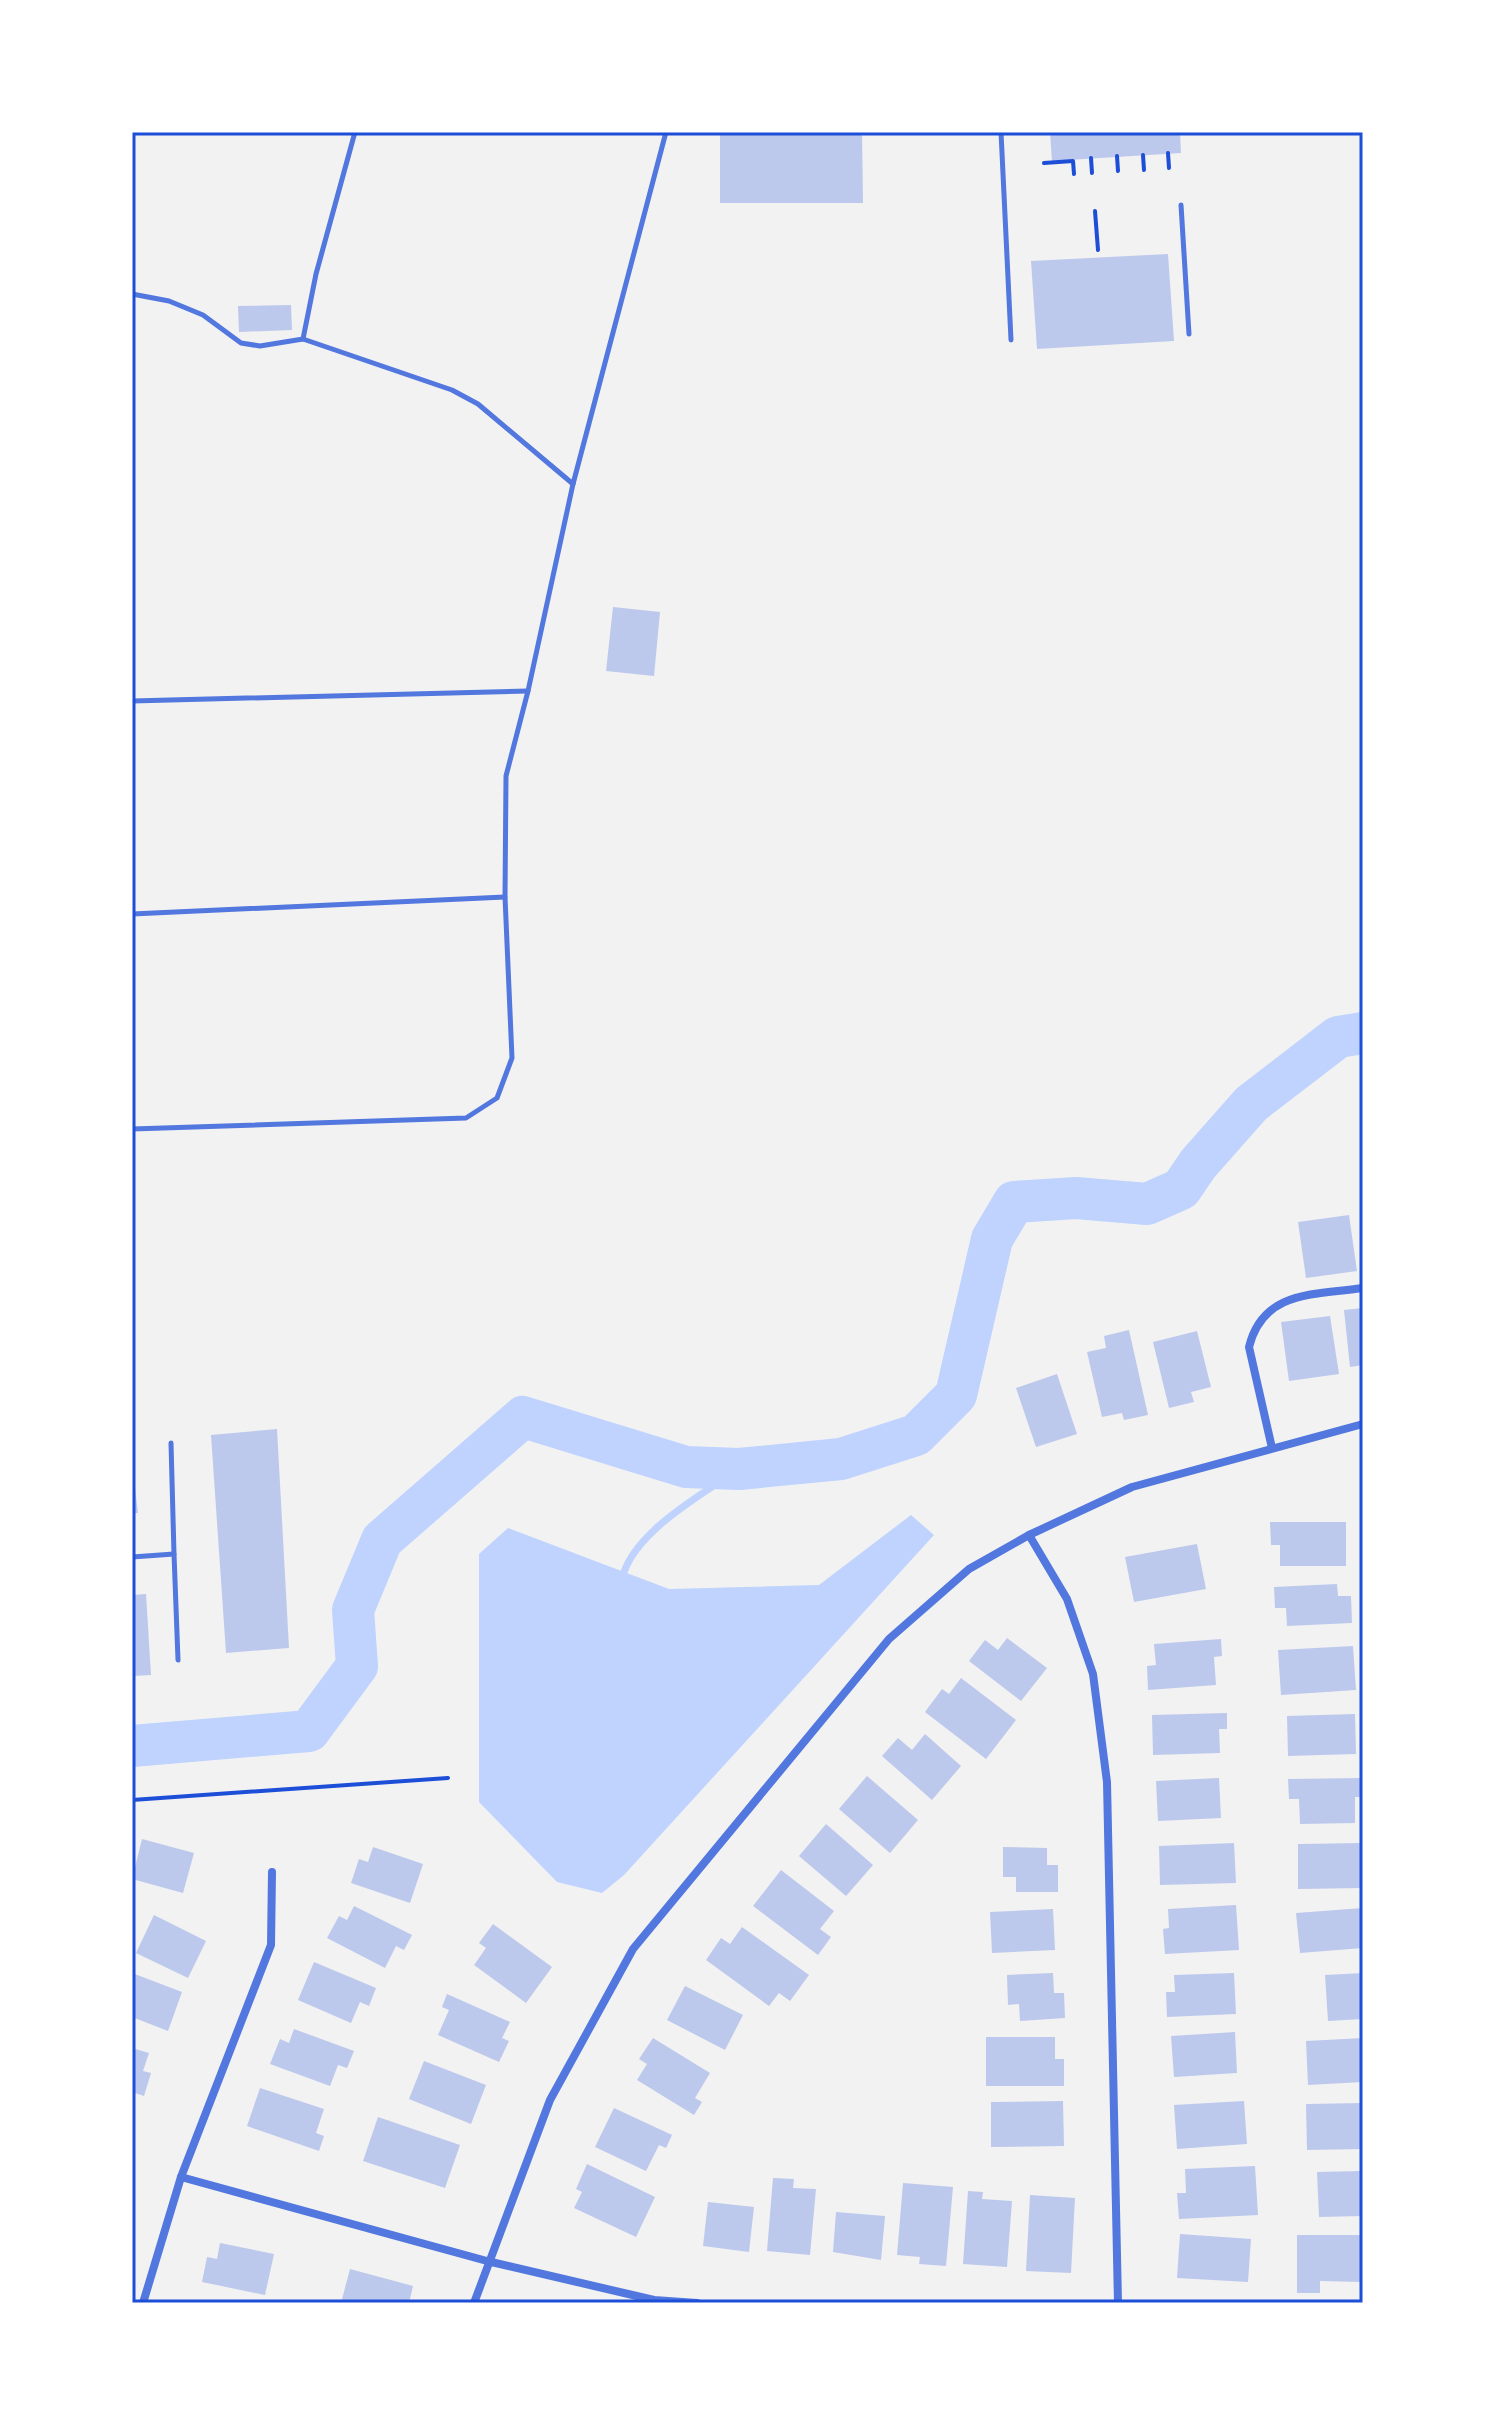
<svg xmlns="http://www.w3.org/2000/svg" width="1495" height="2435" font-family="'Varela Round',sans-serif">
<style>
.water{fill:#bfd3fe}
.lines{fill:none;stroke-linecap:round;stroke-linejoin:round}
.stream{stroke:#bfd3fe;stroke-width:7}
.river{stroke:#bfd3fe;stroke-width:42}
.building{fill:#bdc9ec}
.path{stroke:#1d4ed8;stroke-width:4}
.service{stroke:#5277de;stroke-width:5}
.minor{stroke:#5277de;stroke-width:8}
.neatline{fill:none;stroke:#1d4ed8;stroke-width:3}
</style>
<rect width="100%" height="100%" fill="#f2f2f2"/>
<polygon class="water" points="911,1515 934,1535 624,1875 602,1893 557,1882 479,1802 479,1554 508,1528 669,1589 819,1585"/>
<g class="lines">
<path class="stream" d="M622 1579C632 1533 701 1495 739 1469"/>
<polyline class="river" points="132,1746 309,1731 357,1666 353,1610 382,1540 523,1417 686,1467 739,1469 841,1459 916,1435 956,1395 992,1239 1014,1202 1076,1198 1147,1204 1181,1189 1198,1164 1251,1104 1338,1037 1363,1033"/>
</g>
<g class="building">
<polygon points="720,132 862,132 863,203 720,203"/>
<polygon points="1050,132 1180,132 1181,153 1052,161"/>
<polygon points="1168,254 1174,341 1037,349 1031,261"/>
<polygon points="291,305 292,330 239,332 238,306"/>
<polygon points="613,607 660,612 654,676 606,671"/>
<polygon points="1349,1215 1357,1271 1306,1278 1298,1222"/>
<polygon points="1363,1308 1363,1365 1350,1367 1344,1310"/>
<polygon points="1330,1316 1339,1374 1289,1381 1281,1322"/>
<polygon points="1129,1330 1148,1415 1124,1420 1122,1413 1102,1417 1087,1352 1106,1348 1104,1336"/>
<polygon points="1197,1331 1211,1387 1191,1392 1194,1402 1169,1408 1153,1342"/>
<polygon points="1057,1374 1077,1434 1036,1447 1016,1388"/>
<polygon points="277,1429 289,1648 226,1653 211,1435"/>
<polygon points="132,1463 138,1513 132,1513"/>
<polygon points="1270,1522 1346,1522 1346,1566 1280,1566 1280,1545 1271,1545"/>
<polygon points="1197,1544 1206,1589 1134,1602 1125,1557"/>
<polygon points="1337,1584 1338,1596 1351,1596 1352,1623 1287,1626 1286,1608 1275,1608 1274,1587"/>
<polygon points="146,1594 151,1675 132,1676 132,1595"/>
<polygon points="1007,1638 1047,1668 1021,1701 969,1661 985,1640 998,1650"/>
<polygon points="1221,1639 1222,1656 1214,1657 1216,1685 1148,1690 1147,1666 1156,1665 1154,1644"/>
<polygon points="1353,1646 1356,1690 1281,1695 1278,1650"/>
<polygon points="961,1678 1016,1720 986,1759 925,1712 942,1689 949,1694"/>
<polygon points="1227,1713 1227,1729 1219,1729 1220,1753 1153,1755 1152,1715"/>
<polygon points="1355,1714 1356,1754 1288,1756 1287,1716"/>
<polygon points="925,1734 961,1766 932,1800 882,1756 898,1738 912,1750"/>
<polygon points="867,1776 918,1820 890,1853 839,1809"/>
<polygon points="1219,1778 1221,1818 1158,1821 1156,1781"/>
<polygon points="1362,1778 1363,1797 1355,1797 1355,1823 1300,1824 1299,1799 1289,1799 1288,1779"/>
<polygon points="826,1824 873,1865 846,1896 799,1856"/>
<polygon points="142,1839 194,1853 183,1893 132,1879"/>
<polygon points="1234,1843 1236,1883 1160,1885 1159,1846"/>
<polygon points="1363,1843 1363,1888 1298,1889 1298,1844"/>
<polygon points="373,1847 423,1864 410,1903 351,1883 359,1859 368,1862"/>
<polygon points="1003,1847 1047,1848 1047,1865 1058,1865 1058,1892 1016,1892 1016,1877 1003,1877"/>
<polygon points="781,1870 834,1911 820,1929 831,1937 818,1955 753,1906"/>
<polygon points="1236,1905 1239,1950 1165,1954 1163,1929 1169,1928 1168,1909"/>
<polygon points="354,1906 412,1935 404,1950 396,1946 385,1968 327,1938 339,1916 347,1920"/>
<polygon points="1363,1908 1363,1948 1300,1953 1296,1913"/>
<polygon points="1053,1909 1055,1950 992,1953 990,1912"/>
<polygon points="154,1915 206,1941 188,1978 136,1953"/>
<polygon points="493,1924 552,1967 526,2003 474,1965 486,1948 479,1943"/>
<polygon points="742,1927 809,1975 790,2001 779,1993 769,2006 706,1960 721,1938 730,1944"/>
<polygon points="314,1962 376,1988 369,2006 360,2002 351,2023 298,2000"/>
<polygon points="132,1973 182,1992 168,2031 132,2017"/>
<polygon points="1053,1973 1054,1993 1064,1993 1065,2018 1020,2021 1019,2004 1008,2005 1007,1975"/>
<polygon points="1234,1973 1236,2014 1167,2017 1166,1992 1175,1992 1174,1975"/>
<polygon points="1363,1973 1363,2019 1328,2021 1325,1975"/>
<polygon points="685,1986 743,2015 725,2050 667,2020"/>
<polygon points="447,1994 510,2022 502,2038 509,2041 499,2062 438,2035 449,2010 442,2007"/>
<polygon points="294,2029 354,2051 347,2068 338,2065 330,2086 270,2064 280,2039 289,2043"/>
<polygon points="1235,2032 1237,2073 1174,2077 1171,2036"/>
<polygon points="986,2037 1055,2037 1055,2059 1064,2059 1064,2086 986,2086"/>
<polygon points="653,2038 710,2073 695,2098 702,2102 694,2115 637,2080 647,2064 639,2059"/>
<polygon points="1363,2038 1363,2082 1308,2085 1306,2041"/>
<polygon points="132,2048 149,2053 143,2071 151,2073 144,2096 132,2092"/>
<polygon points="424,2061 486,2085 471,2124 409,2099"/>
<polygon points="260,2088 324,2109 316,2133 324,2136 319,2151 247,2126"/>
<polygon points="1063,2101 1064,2146 991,2147 991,2102"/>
<polygon points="1244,2101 1247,2144 1177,2149 1174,2105"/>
<polygon points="1363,2103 1363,2149 1307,2150 1306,2104"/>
<polygon points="614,2108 672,2135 666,2148 659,2145 646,2171 595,2147"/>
<polygon points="378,2117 460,2145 445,2188 363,2161"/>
<polygon points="587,2164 655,2197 636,2237 574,2208 582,2192 576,2189"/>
<polygon points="1255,2166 1258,2215 1179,2219 1177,2193 1186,2193 1185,2169"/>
<polygon points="1363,2171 1363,2216 1319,2217 1317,2172"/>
<polygon points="773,2178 794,2179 793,2188 816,2189 810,2255 767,2251"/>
<polygon points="903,2183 953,2187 946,2266 919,2264 920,2257 897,2255"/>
<polygon points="968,2191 983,2192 982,2199 1012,2201 1007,2267 963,2264"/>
<polygon points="1030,2195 1075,2198 1071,2273 1026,2271"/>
<polygon points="708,2202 754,2207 749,2252 703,2246"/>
<polygon points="836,2212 885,2216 881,2260 833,2252"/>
<polygon points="1180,2234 1251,2239 1248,2282 1177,2278"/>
<polygon points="1297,2235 1363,2235 1363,2282 1320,2281 1320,2293 1297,2293"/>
<polygon points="220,2243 274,2254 265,2295 202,2282 207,2257 217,2259"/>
<polygon points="350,2269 413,2286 409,2303 341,2303"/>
</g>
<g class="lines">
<g class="path">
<polyline points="1168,153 1169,168"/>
<polyline points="1143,155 1144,170"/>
<polyline points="1117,156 1118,171"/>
<polyline points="1091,158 1092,173"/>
<polyline points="1044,163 1073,161 1074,174"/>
<polyline points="1095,211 1098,250"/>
<polyline points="132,1800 448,1778"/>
</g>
<g class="service">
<polyline points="1001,132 1011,340"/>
<polyline points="1181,205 1189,334"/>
<polyline points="132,294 169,301 203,315 241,343 260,346 303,339 452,390 478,404 573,484"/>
<polyline points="303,339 316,274 355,132"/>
<polyline points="132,701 528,691"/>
<polyline points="132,914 505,897"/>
<polyline points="132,1129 466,1118 497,1098 512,1058 505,897 506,776 528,691 573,484 666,132"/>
<polyline points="171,1443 174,1554"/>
<polyline points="132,1557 174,1554 178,1660"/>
</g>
<g class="minor">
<path d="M1272 1448 1249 1347C1263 1290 1315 1295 1363 1288"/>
<polyline points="1029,1535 1067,1599 1093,1674 1107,1782 1118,2303"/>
<polyline points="181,2177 487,2261 654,2300 697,2303"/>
<polyline points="143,2303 181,2177 271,1945 272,1872"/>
<polyline points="474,2303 550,2100 633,1949 889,1639 969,1569 1029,1535 1132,1487 1363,1424"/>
</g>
</g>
<rect width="1495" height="2435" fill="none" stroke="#ffffff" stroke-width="268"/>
<rect x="134" y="134" width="1227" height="2167" class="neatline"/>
</svg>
